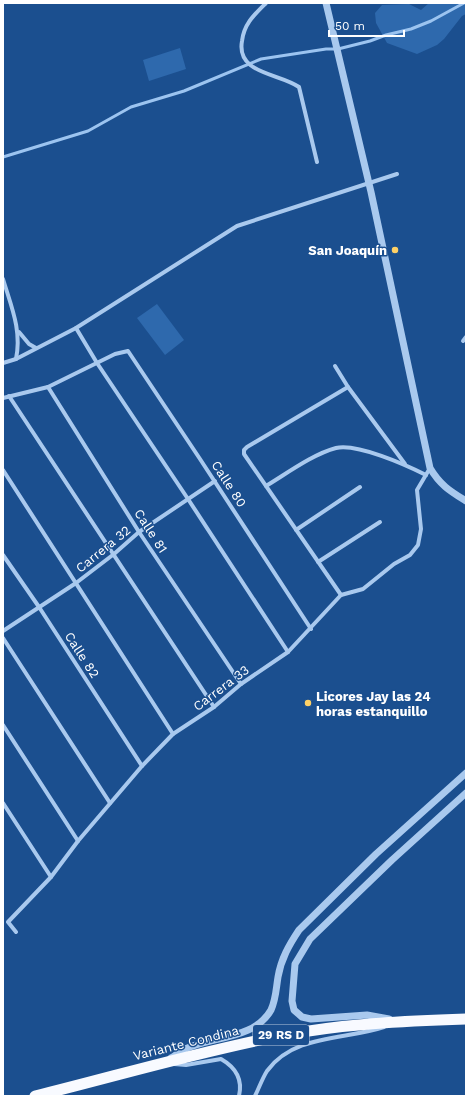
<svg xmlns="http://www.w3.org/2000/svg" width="469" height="1099" font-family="'Work Sans',sans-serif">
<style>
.green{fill:#2e69ad}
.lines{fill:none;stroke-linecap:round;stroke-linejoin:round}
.stream{stroke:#9cc4f0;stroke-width:3}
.minor{stroke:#a9c9ee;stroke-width:4}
.tertiary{stroke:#a9c9ee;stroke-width:7}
.trunk{stroke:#f8faff;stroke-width:11}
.poi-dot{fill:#ffd166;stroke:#1b4f8f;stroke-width:1.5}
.labels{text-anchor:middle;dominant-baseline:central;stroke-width:3;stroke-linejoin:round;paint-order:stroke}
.shield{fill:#1b4f8f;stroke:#bbcadd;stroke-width:1}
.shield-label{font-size:12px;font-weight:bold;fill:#fff}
.poi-label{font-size:13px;font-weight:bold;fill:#fff;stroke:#1b4f8f;text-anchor:end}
.street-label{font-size:13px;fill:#fff;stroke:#1b4f8f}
</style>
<rect width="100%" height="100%" fill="#1b4f8f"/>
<g class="green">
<polygon points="429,3 466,3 466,14 462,16 444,39 437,45 417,54 387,43 376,23 375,13 382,5 409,4 421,10"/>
<polygon points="180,48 186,69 149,81 143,60"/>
<polygon points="157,304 184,340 165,355 137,318"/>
</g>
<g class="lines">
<polyline class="stream" points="3,157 88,131 131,107 184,91 261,59 326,49 338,49 370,41 386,35 411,29 431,21 464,3"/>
<g class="minor">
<path d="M266 3C254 15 244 24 242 41 236 74 279 73 299 87L317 162"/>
<path d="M3 279C11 306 22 330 16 359"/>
<polyline points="76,328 97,363 188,499 288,652"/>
<polyline points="19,332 29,344 36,348"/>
<polyline points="463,341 466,337"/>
<polyline points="3,363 16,359 76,328 237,226 397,174"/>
<polyline points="335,366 348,387 405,464"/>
<polyline points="48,387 139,532 241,684"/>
<polyline points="9,396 214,707"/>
<polyline points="3,398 48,387 115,354 128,351 200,459 311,629"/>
<polyline points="3,470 173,734"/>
<path d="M266 486C286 474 313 454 336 448 357 443 406 465 426 475"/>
<polyline points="296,530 360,487"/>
<polyline points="3,555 39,607 142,766"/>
<polyline points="318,562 380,522"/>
<polyline points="341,595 244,454 244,450 247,447 348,387"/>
<polyline points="3,631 76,583 114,554 139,532 215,481"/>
<polyline points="3,638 110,803"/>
<polyline points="3,725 78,841"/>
<polyline points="3,803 51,877"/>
<polyline points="16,932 8,922 51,877 78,841 142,766 173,734 214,707 241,684 288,652 341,595 363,589 394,564 410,555 418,545 421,529 417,490 430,468"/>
<path d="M174 1064 186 1065 221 1059C235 1067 243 1079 239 1096"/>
<path d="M255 1096C259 1088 262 1079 267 1071 294 1034 345 1040 384 1027"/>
</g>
<g class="tertiary">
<path d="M326 3 371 192 430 468C440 485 450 491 466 501"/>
<polyline points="389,1019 367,1015 311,1019 302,1017 294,1010 292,1001 295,964 310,939 392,860 466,793"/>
<path d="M171 1058C175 1056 179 1052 183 1050 211 1036 254 1040 271 1010 276 999 276 989 278 977 281 959 289 945 299 930L376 854 466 773"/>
</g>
<path class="trunk" d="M35 1096C116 1076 197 1052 279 1036 341 1024 404 1021 466 1019"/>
</g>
<g class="poi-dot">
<circle cx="395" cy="250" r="4"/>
<circle cx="308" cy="703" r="4"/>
</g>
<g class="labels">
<rect class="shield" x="253" y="1025" width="56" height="20" rx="3"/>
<g class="shield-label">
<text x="281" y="1035">29 RS D</text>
</g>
<g class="poi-label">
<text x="387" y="250">San Joaquín</text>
<text x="316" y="696" text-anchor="start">Licores Jay las 24<tspan x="316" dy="15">horas estanquillo</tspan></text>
</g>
<g class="street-label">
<text transform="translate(229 484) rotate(57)">Calle 80</text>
<text transform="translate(151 531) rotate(57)">Calle 81</text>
<text transform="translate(103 549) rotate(-39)">Carrera 32</text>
<text transform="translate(82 655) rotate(57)">Calle 82</text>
<text transform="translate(221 688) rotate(-37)">Carrera 33</text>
<text transform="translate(186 1043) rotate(-14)">Variante Condina</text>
</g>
</g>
<rect width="469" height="1099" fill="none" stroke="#ffffff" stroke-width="8"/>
<path d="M329 30v6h75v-6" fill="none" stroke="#ffffff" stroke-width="2"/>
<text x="335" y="30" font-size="12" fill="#ffffff" stroke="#1b4f8f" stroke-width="3" paint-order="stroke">50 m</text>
</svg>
